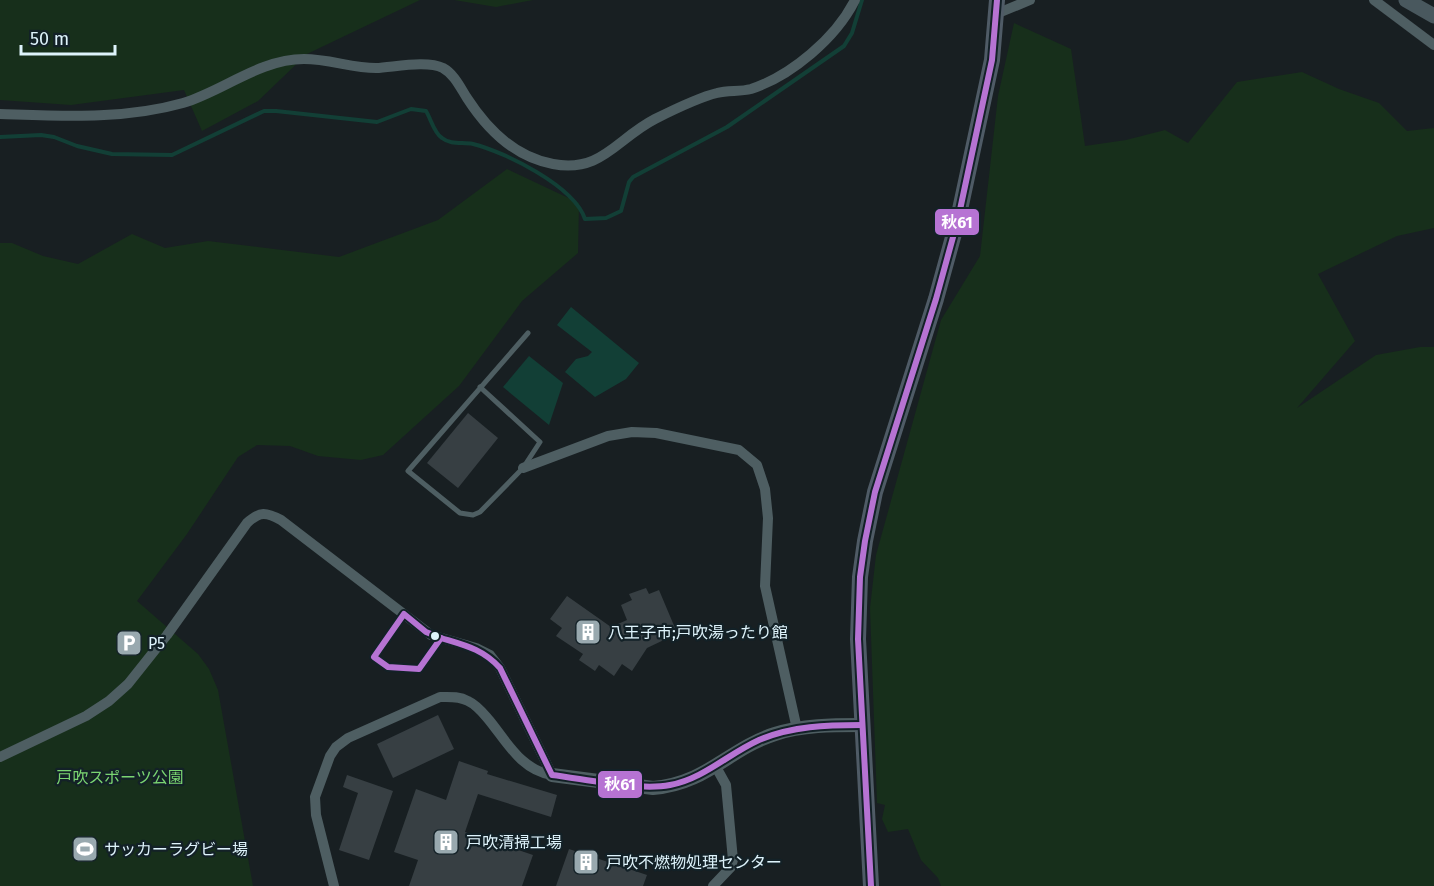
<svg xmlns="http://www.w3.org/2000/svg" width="1434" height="886" font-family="'Fira Sans','Noto Sans JP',sans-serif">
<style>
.green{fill:#172f1b}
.water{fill:#123f36}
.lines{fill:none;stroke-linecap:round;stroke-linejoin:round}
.stream{stroke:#123f36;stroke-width:4}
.building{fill:#373f43}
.service{stroke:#4e5e62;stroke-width:5}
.minor{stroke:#4e5e62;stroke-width:10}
.tertiary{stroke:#4e5e62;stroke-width:14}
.secondary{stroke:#49585e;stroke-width:15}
.primary{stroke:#4f5b66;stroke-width:16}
.bus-1-casing{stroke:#132127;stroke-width:10}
.bus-1{stroke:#b673d3;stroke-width:6}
.bus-dot{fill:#def3fb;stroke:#132127;stroke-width:2}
.labels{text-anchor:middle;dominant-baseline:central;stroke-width:4.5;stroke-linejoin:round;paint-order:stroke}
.poi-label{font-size:16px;fill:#def3fb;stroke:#132127;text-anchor:start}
.park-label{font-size:16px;fill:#7ad471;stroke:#132127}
.line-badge{stroke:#132127;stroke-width:2}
.badge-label{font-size:16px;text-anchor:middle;font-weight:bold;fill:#fff}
</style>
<rect width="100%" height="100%" fill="#181f22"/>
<g class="green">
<polygon points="0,0 420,0 307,54 258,101 202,131 184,90 71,105 0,100"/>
<polygon points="454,0 533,0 496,7"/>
<polygon points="1014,23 1071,49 1085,146 1126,140 1165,130 1188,143 1237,82 1302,72 1339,89 1379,103 1407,131 1434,128 1434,228 1397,236 1318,274 1355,341 1297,408 1376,355 1420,347 1434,347 1434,886 941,886 938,878 921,860 908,829 888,832 882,819 885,805 877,803 870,608 876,555 941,320 980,256 998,96"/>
<polygon points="507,169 579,203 578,253 522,301 459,386 383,455 361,460 318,456 290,446 257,445 238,457 187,534 137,601 198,654 209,669 218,690 253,886 0,886 0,243 12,243 43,256 78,264 132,234 165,248 208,241 339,257 438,220"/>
</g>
<g class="water">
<polygon points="571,307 639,363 626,379 595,397 565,372 576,359 588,356 592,352 557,325"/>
<polygon points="529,356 563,383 549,425 503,387"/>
</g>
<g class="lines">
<path class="stream" d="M0 137 41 135 54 137 77 146 112 154 172 155 264 111H276L377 122 411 109 426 111C431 119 434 133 442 138 451 145 462 142 473 144 505 152 574 186 585 219L606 218 621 211 629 182 633 177 727 127 844 46 852 33 862 0"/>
</g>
<g class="building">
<polygon points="468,413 498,438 458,488 427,463"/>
<polygon points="646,588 649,594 659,590 675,628 665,632 668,638 647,648 632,671 622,664 614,676 599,665 595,671 579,660 583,654 556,636 562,628 550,619 567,596 611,627 627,620 621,605 632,600 629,594"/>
<polygon points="438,715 454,749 393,778 377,744"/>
<polygon points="459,761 488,771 487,774 557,795 551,817 478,794 465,832 533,855 522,886 409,886 418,860 394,852 416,789 446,800"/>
<polygon points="347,775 393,791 369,860 339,850 358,793 343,787"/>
<polygon points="569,849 647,875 643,886 556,886"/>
</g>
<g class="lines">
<g class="service">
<polyline points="480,387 540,442 523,468 480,512 473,515 460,513 408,471 528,333"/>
<polyline points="404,614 374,657 388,667 419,669 441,638"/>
</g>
<g class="minor">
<polyline points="1374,0 1434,45"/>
<polyline points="996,14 1030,0"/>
<path d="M0 114C61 116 123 120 183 103 223 91 260 59 304 59 329 59 352 68 376 68 395 67 427 60 443 68 454 74 460 87 467 98 487 129 514 157 553 164 602 173 616 139 655 119 671 111 700 97 717 93 728 90 740 92 751 89 791 76 836 38 855 0"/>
<polyline points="523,468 608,436 632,432 656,433 739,450 757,465 765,489 768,518 765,586 797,729"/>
<path d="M0 757 86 716 109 701 128 684 167 635 247 523C260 511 266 512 281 520L431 635 476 648 490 655 500 668 552 775"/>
<path d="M334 886 316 815 315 797 330 756 336 747 348 738 440 697C449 697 459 696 468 701 477 705 483 713 489 720 507 742 521 770 552 775"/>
<polyline points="713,886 731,867 733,860 726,785 716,767"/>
</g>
<path class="tertiary" d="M552 775 653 788C708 783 728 749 775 734 802 725 833 725 862 725"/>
<polyline class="secondary" points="1406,0 1434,16"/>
<polyline class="primary" points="871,886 858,639 860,577 865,541 875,492 936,299 958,219 992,60 997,0"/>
<g class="bus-1-casing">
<g id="bus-1">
<polygon points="404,614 426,632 441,638 419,669 388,667 374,657"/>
<path d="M441 638C464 645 483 649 500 668L552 775C585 779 639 791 670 785 703 779 728 754 759 740 792 726 827 725 862 725"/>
<polyline points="871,886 858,639 860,577 865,541 875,492 936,299 958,219 992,60 997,0"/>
</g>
</g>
<use href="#bus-1" class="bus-1"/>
</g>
<defs>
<g id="building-square" transform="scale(1.35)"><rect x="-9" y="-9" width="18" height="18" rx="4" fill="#99a9af" stroke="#132127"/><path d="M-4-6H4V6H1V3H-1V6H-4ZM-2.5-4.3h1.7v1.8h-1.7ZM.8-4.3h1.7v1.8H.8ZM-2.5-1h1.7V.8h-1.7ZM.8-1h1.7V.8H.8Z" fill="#fff"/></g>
<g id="parking-square" transform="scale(1.35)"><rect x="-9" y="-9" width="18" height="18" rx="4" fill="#99a9af" stroke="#132127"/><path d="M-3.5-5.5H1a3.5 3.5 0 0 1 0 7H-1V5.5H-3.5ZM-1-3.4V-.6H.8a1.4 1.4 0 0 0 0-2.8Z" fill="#fff"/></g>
<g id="stadium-square" transform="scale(1.35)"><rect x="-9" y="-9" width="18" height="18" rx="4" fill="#99a9af" stroke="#132127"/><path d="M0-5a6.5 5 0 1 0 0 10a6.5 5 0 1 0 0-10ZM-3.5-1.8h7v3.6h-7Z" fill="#fff"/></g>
</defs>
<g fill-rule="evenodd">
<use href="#building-square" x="588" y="632"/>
<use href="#parking-square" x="129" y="643"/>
<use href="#building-square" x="446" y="842"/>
<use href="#stadium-square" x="85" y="849"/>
<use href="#building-square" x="586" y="862"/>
</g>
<circle class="bus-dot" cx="435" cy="636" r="5"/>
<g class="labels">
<g class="poi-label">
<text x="608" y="632">八王子市;戸吹湯ったり館</text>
<text x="148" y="643">P5</text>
<text x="466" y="842">戸吹清掃工場</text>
<text x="104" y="849">サッカーラグビー場</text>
<text x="606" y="862">戸吹不燃物処理センター</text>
</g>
<g class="park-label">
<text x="120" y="777">戸吹スポーツ公園</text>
</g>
</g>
<g class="line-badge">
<rect x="934" y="208" width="46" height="28" rx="6" fill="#b673d3"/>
<rect x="597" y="770" width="46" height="29" rx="6" fill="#b673d3"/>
</g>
<g class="badge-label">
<text x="957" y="228">秋61</text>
<text x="620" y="790">秋61</text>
</g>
<path d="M21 45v9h94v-9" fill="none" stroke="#def3fb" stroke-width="3"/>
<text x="30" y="45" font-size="18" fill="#def3fb" stroke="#132127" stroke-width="4.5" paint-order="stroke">50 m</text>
</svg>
